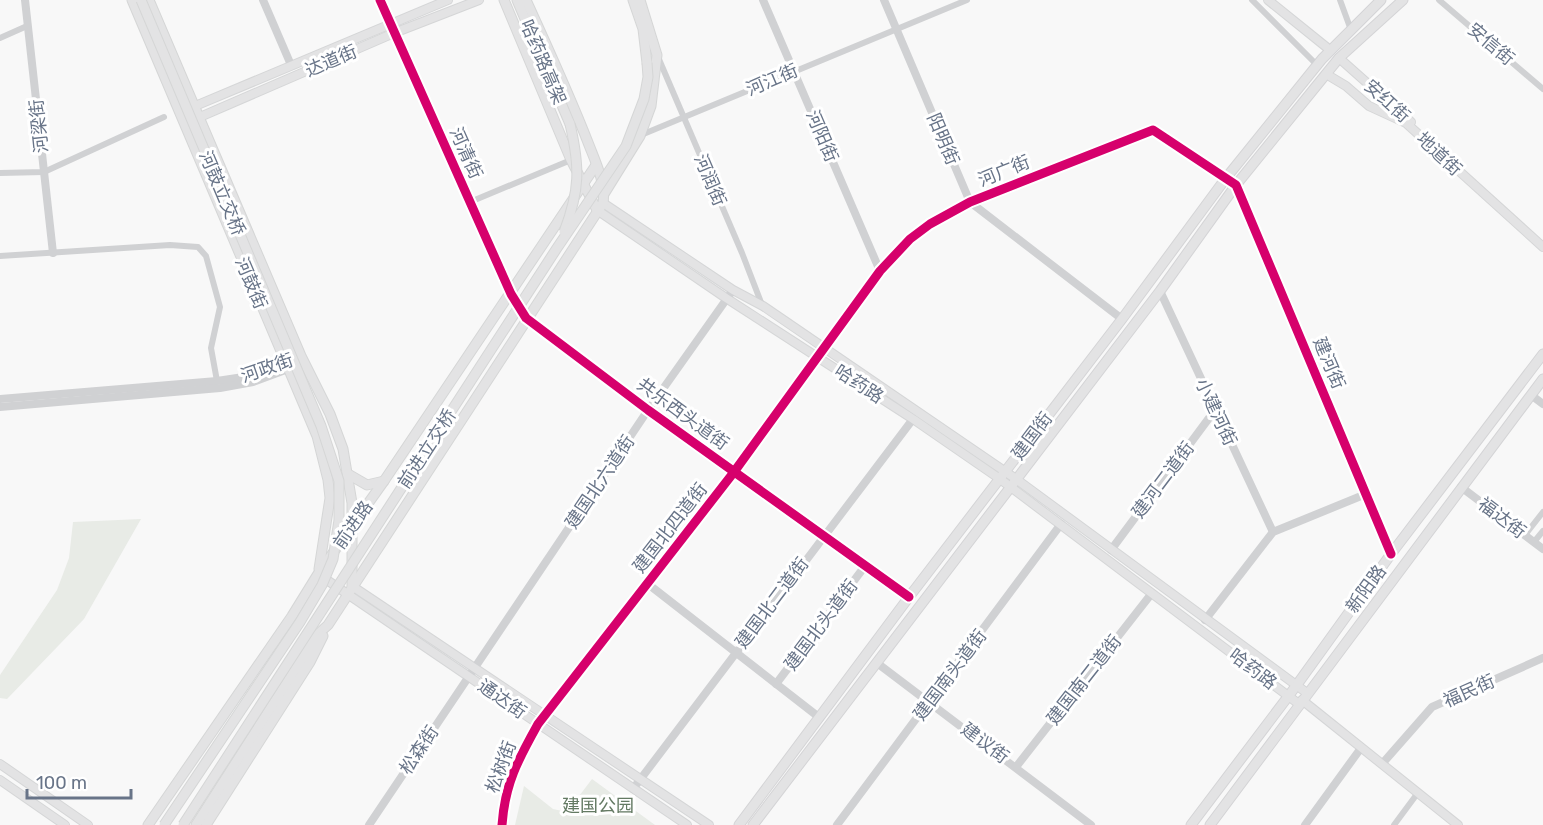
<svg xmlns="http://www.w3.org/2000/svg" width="1543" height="825" font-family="Rubik,'Noto Sans SC',sans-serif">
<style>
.green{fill:#e8ebe6}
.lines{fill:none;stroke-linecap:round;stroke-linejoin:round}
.secondary-casing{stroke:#d5d6d7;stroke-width:10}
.primary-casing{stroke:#d4d4d6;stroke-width:11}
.trunk-casing{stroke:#d5d6d6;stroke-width:11}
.minor{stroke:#d0d1d3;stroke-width:6}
.tertiary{stroke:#d0d1d3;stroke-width:8}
.secondary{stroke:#e3e3e4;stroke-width:8}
.primary{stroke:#e3e3e4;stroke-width:9}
.trunk{stroke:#e3e3e4;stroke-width:9}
.trunk-bridge-casing{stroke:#d5d6d6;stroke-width:11;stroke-linecap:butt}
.trunk-bridge{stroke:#e3e3e4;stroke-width:9}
.cycleway-casing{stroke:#fff;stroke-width:13}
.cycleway{stroke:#d6006c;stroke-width:9}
.labels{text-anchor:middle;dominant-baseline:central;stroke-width:6;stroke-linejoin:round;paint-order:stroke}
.street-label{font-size:18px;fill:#687488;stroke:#fff}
.park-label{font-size:18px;fill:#647a63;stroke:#fff}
</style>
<rect width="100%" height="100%" fill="#f8f8f8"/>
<g class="green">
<polygon points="141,519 84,619 7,699 0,698 0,675 57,590 69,558 73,522"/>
<polygon points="592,779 655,825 515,825 524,786 553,809 567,812"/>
</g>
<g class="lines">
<g class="secondary-casing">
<g id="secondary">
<polyline points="1268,0 1330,50"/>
<polyline points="1339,58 1411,122"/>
<polyline points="1326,74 1346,86 1369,106 1406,123 1543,247"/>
<polyline points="188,109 448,0"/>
<polyline points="193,120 394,33 479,0"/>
<polyline points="603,203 733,290 763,306 1016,479 1307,693"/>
<polyline points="597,210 726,298 913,419 1000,479 1299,704"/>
<polyline points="321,576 687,825"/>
<polyline points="352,586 709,825"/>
<polyline points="1302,700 1458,825"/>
<polyline points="0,764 88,825"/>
<polyline points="0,780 65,825"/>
</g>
</g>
<g class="primary-casing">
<g id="primary">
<polyline points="739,825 909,597 1122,319 1226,178 1322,59 1381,0"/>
<polyline points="753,825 1160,291 1236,185 1339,58 1403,0"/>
<polyline points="1191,825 1296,686 1391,554 1543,354"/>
<polyline points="1210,825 1543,379"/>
</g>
</g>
<g class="trunk-casing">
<g id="trunk">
<polyline points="132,0 317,436 328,480 330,498 319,569"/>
<polyline points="149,0 301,356 330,414 343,449 352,503 352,586"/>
<polyline points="504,0 571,160 597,210"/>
<polyline points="517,0 570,124"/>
<polyline points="633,0 643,29 647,63"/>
<polyline points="604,194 640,136 651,106 657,55 640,0"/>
<polyline points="348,474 367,485 384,481"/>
<polyline points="148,825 292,616 318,574 384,481 596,165"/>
<path d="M196 825 318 634 328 625 603 203C606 184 596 163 589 145 570 96 548 48 526 0"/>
<polyline points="206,825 310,662 323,636"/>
</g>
</g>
<g class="minor">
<polyline points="1252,0 1317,65"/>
<polyline points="1340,0 1351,30"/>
<polyline points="1439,0 1543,89"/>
<polyline points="0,38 27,26"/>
<polyline points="658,57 742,253 762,305"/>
<polyline points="641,135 967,0"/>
<polyline points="0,173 44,172 164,117"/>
<polyline points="470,202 571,160"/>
<polyline points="0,256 170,245 198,247 206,256 220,307 211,348 217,381"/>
<polyline points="1525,535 1543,512"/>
<polyline points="1534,542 1543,531"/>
<polyline points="1394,825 1417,794"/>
</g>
<g class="tertiary">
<polyline points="25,0 53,253"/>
<polyline points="263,0 291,65"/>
<polyline points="380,0 511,294 526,318 648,410 909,597"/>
<polyline points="763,0 880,271"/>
<polyline points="884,0 970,202 1122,319"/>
<polyline points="1160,291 1273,532"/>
<polyline points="1531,395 1543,404"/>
<polyline points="0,399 217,381 250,376 289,361"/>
<polyline points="0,407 220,388 253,382 288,369 291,365"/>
<polyline points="1461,487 1543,549"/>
<polyline points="1111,550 1215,410"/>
<polyline points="648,584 820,718"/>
<polyline points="1205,620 1273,532 1366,494"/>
<polyline points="877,663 1091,825"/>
<polyline points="776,684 865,566"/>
<polyline points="1382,764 1432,707 1543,658"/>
<polyline points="1016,767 1152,593"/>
<polyline points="633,789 913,419"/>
<polyline points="369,825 648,410 733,290"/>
<path d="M502 825C505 783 518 760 538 724L734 472 880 271 910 239 930 224 970 202 1153 130 1236 185 1391 554"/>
<polyline points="837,825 1061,524"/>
<polyline points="1305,825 1361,748"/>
</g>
<use href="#secondary" class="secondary"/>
<use href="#primary" class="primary"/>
<use href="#trunk" class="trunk"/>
<g class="trunk-bridge-casing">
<g id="trunk-bridge">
<polyline points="141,0 321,426 339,481 339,520 333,559 322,585 300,622 164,825"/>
<path d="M564 232C580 190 580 167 570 124"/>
<polyline points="183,825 557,248 626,146 644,99 648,77 647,63"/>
</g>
</g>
<use href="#trunk-bridge" class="trunk-bridge"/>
<g class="cycleway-casing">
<g id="cycleway">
<polyline points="380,0 511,294 526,318 648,410 909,597"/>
<path d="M502 825C505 783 518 760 538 724L734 472 880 271 910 239 930 224 970 202 1153 130 1236 185 1391 554"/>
</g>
</g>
<use href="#cycleway" class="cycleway"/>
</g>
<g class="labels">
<g class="street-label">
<text transform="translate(1491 44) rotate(40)">安信街</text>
<text transform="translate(331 61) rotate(-23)">达道街</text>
<text transform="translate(543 62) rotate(67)">哈药路高架</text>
<text transform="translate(772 80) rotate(-23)">河江街</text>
<text transform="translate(1387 101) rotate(42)">安红街</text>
<text transform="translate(39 126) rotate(-96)">河梁街</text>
<text transform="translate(822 136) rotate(67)">河阳街</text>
<text transform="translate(943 139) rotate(67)">阳明街</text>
<text transform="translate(466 153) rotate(66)">河清街</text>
<text transform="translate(1439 154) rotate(43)">地道街</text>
<text transform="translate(1004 171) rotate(-22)">河广街</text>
<text transform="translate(710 180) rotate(67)">河润街</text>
<text transform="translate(222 193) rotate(67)">河鼓立交桥</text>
<text transform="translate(251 283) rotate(67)">河鼓街</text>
<text transform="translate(1329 363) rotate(67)">建河街</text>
<text transform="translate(267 368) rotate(-19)">河政街</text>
<text transform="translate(859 384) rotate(33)">哈药路</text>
<text transform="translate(1216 412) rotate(65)">小建河街</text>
<text transform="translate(683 414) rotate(36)">共乐西头道街</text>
<text transform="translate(1032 436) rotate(-53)">建国街</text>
<text transform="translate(427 449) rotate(-57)">前进立交桥</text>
<text transform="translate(1163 480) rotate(-53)">建河二道街</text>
<text transform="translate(600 482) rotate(-56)">建国北六道街</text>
<text transform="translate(1502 518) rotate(37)">福达街</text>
<text transform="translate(353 525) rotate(-55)">前进路</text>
<text transform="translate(670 528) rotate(-52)">建国北四道街</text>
<text transform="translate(1366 589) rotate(-54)">新阳路</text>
<text transform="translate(772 603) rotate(-53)">建国北二道街</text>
<text transform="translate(821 625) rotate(-53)">建国北头道街</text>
<text transform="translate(1253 669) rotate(37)">哈药路</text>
<text transform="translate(950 675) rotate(-53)">建国南头道街</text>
<text transform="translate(1084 680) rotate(-52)">建国南二道街</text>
<text transform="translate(1469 691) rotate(-24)">福民街</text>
<text transform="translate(502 699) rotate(35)">通达街</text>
<text transform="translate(985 743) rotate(37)">建议街</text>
<text transform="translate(419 750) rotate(-56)">松森街</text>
<text transform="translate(501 767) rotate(-69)">松树街</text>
</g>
<g class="park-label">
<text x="598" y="806">建国公园</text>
</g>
</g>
<path d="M27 789v9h104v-9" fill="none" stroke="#687488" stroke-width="3"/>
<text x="36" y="789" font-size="18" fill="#687488" stroke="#ffffff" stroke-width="4.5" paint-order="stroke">100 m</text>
</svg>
